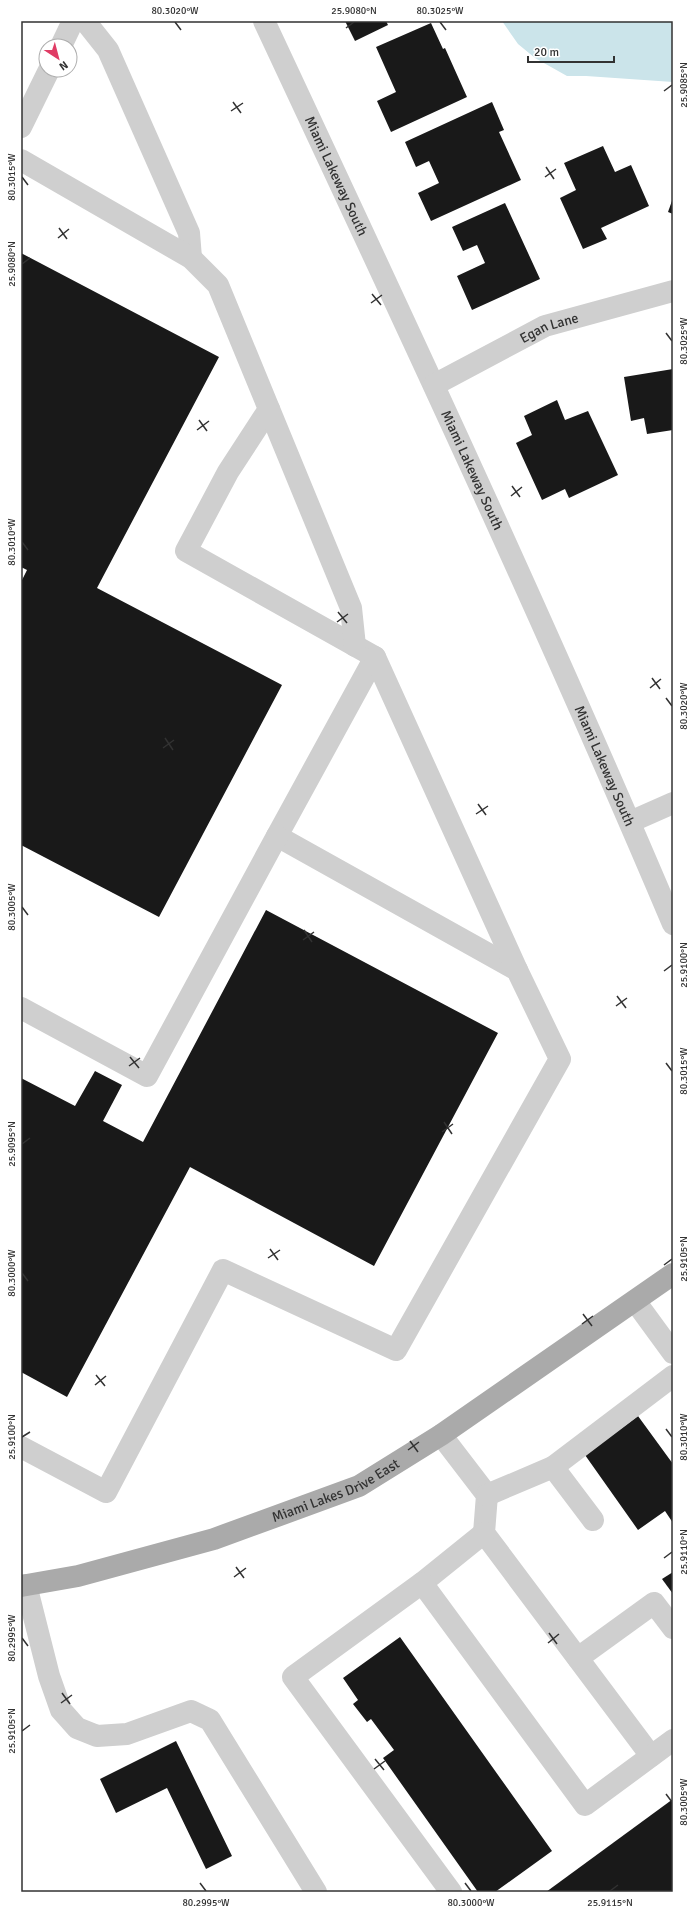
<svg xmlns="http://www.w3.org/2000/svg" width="694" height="1913" font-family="Signika,sans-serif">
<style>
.water{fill:#cbe4ea}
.building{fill:#191919}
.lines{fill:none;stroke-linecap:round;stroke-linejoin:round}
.minor{stroke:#cfcfcf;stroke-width:22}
.major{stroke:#aaa;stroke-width:22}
.ticks{fill:none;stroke:#323232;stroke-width:1.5}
.labels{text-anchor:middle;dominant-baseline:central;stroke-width:4;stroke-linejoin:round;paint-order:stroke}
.street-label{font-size:14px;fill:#323232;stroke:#fff}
.neatline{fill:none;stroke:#323232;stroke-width:1.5}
.ticks-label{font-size:10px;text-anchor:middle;fill:#323232}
</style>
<rect width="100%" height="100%" fill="#fff"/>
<polygon class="water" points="502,21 673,21 673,82 586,76 567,76 535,58 518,44"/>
<g class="building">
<polygon points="345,21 386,21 388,25 355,41"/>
<polygon points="431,23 443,49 445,48 467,97 391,132 377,101 396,92 376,47"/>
<polygon points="492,102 504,130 499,132 521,180 431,221 418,193 439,183 429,161 416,167 405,142"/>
<polygon points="603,146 615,172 631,165 649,206 601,228 607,239 583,249 560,198 576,190 564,163"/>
<polygon points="673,198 673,214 668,212"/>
<polygon points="505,203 540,279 472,310 457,276 485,263 477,245 463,251 452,227"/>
<polygon points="21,253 219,357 97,588 282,685 159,917 21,845 21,582 27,570 21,567"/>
<polygon points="673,369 673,430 647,434 644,418 631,421 624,377"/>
<polygon points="557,400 565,420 588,411 618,475 569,498 565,489 542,500 516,443 532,435 524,416"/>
<polygon points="266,910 498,1033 374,1266 190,1167 67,1397 21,1372 21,1078 75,1106 95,1071 122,1085 103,1121 143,1142"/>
<polygon points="638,1416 673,1464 673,1523 665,1511 638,1530 585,1455"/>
<polygon points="673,1572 673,1594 662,1579"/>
<polygon points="400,1637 552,1851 495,1892 478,1892 383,1758 394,1750 371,1719 367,1722 353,1704 358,1700 343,1678"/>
<polygon points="176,1741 232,1856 206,1869 167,1788 116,1813 100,1779"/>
<polygon points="673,1799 673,1892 546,1892"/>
</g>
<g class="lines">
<g class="minor">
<polyline points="85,21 108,50 189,233 191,258"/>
<path id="s1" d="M264 21C404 320 544 619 673 924"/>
<polyline points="61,46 73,21"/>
<polyline points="21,127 49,70"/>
<polyline points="21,160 191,258 218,285 269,409 228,472 186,551 375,657 277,836 517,970 560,1059 396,1350 223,1270 106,1492 21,1447"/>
<path id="s2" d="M434 385 545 326 673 291"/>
<polyline points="269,409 351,608 355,646"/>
<polyline points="375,657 517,970"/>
<polyline points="630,822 673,803"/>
<polyline points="21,1008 147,1076 277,836"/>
<polyline points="635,1301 673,1353"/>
<polyline points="441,1435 487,1495 484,1533 651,1756"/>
<polyline points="553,1467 673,1376"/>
<polyline points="487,1495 553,1467 593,1520"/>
<polyline points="422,1583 484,1533"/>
<polyline points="26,1585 49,1676 61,1710 77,1728 97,1736 127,1734 191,1711 210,1720 316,1892"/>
<polyline points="578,1658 654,1603 673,1628"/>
<polyline points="451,1892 293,1677 422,1583 585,1805 673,1740"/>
</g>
<path class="major" id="s3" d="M21 1586 78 1576 214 1539 359 1486 441 1435 673 1274"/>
</g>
<path class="ticks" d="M175 22 181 30M440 22 446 30M346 28 354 22M664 91 672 85M233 102 241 113M231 111 243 103M546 167 554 179M22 177 28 185M545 177 556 169M59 228 67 239M58 238 69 229M22 264 30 258M372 294 381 305M371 303 382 295M666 333 672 341M199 420 207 431M197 430 209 421M512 486 520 497M511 496 522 487M22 542 28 550M338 612 347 623M337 622 348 614M652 678 660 689M650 688 661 679M666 698 672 706M165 738 173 750M163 748 174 740M478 804 486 815M476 814 488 806M22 907 28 915M304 930 312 942M303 940 314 932M664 971 672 965M617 996 626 1008M616 1006 627 998M130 1057 139 1068M666 1063 672 1071M129 1066 140 1058M444 1122 452 1134M442 1132 453 1124M22 1144 30 1138M270 1249 278 1260M268 1258 280 1250M664 1265 672 1259M22 1273 28 1281M583 1314 592 1326M582 1324 593 1316M96 1375 105 1386M95 1385 106 1376M666 1429 672 1437M22 1437 30 1432M410 1441 418 1452M408 1450 419 1442M664 1558 672 1552M236 1567 244 1578M234 1577 246 1568M549 1633 557 1644M22 1638 28 1646M548 1643 559 1634M62 1693 70 1704M61 1703 72 1695M22 1731 30 1725M375 1759 384 1770M374 1769 385 1761M666 1794 672 1802M200 1883 206 1891M465 1883 471 1891M610 1891 618 1885"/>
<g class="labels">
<g class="street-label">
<text stroke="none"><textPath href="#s1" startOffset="171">Miami Lakeway South</textPath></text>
<text stroke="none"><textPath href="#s2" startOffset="129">Egan Lane</textPath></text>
<text stroke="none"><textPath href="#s1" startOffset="495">Miami Lakeway South</textPath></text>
<text stroke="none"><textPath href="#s1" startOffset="819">Miami Lakeway South</textPath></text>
<text stroke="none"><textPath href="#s3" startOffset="330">Miami Lakes Drive East</textPath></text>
</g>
</g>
<rect width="694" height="1913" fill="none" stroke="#ffffff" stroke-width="44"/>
<g transform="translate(58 58) rotate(144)"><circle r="19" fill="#ffffff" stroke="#adadad"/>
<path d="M0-3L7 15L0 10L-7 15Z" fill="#e03c65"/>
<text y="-6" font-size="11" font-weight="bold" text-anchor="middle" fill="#323232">N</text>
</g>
<path d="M528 56v6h86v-6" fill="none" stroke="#323232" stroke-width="2"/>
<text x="534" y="56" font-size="12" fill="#323232" stroke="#ffffff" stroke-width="3" paint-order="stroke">20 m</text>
<rect x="22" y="22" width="650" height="1869" class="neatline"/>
<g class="ticks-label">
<text x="175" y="14">80.3020°W</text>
<text x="354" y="14">25.9080°N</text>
<text x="440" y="14">80.3025°W</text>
<text transform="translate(683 85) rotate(-90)" y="4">25.9085°N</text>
<text transform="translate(11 177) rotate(-90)" y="4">80.3015°W</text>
<text transform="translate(11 264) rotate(-90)" y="4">25.9080°N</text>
<text transform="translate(683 341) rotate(-90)" y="4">80.3025°W</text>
<text transform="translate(11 542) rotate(-90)" y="4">80.3010°W</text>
<text transform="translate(683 706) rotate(-90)" y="4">80.3020°W</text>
<text transform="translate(11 907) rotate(-90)" y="4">80.3005°W</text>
<text transform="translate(683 965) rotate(-90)" y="4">25.9100°N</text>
<text transform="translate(683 1071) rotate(-90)" y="4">80.3015°W</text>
<text transform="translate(11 1144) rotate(-90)" y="4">25.9095°N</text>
<text transform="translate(683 1259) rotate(-90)" y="4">25.9105°N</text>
<text transform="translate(11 1273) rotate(-90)" y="4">80.3000°W</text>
<text transform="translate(683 1437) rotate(-90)" y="4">80.3010°W</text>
<text transform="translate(11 1437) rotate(-90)" y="4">25.9100°N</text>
<text transform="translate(683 1552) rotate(-90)" y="4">25.9110°N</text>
<text transform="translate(11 1638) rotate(-90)" y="4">80.2995°W</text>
<text transform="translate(11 1731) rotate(-90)" y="4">25.9105°N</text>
<text transform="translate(683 1802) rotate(-90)" y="4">80.3005°W</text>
<text x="206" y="1906">80.2995°W</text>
<text x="471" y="1906">80.3000°W</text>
<text x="610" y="1906">25.9115°N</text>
</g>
</svg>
